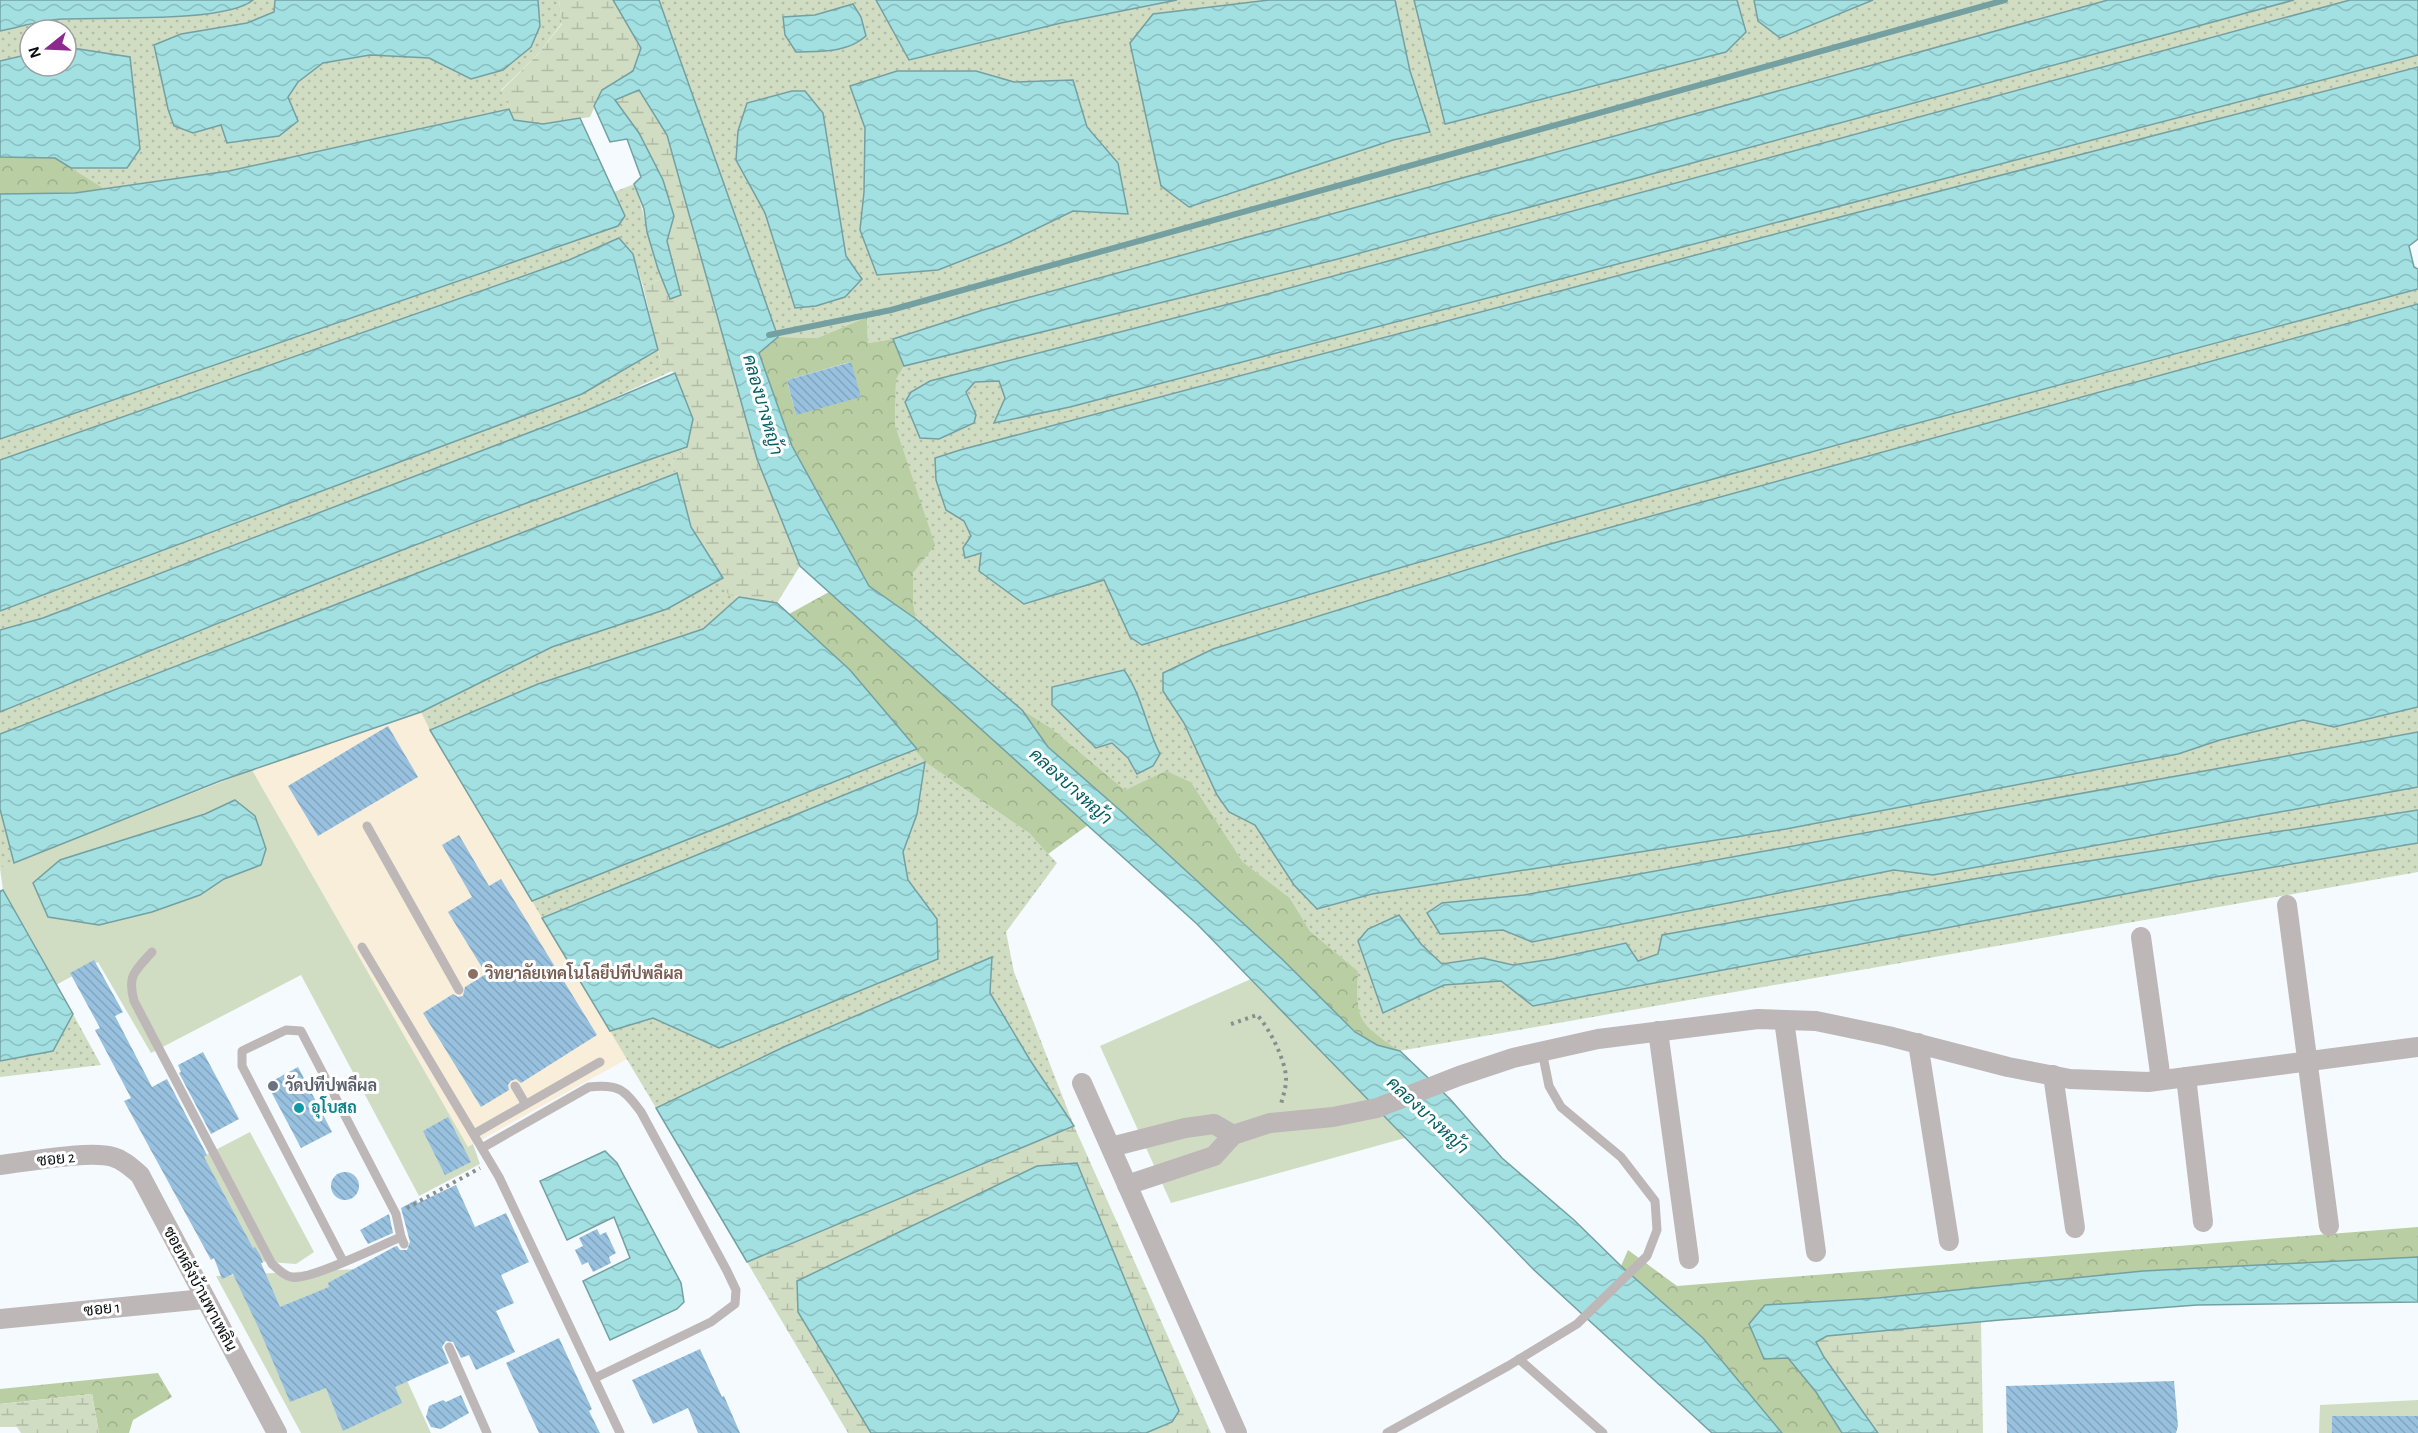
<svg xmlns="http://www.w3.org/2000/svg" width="2418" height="1433" font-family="'Alegreya Sans',Sarabun,sans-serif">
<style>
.education{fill:#f8eed9}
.grass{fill:url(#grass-dots);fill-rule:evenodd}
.forest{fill:url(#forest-crowns);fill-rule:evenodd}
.wetland{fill:url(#wetland-marsh)}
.garden{fill:#d0ddc2}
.water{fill:url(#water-waves);stroke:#74a0a2;stroke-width:1.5}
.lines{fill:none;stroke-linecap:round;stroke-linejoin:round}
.stream{stroke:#74a0a2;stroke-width:6}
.building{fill:url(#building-back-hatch)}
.path{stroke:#898e91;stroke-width:4;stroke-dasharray:3 4.5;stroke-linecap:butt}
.service{stroke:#bdb7b7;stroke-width:9}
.minor{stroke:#bdb7b7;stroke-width:20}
.education-dot{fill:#8d6e63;stroke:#fff;stroke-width:2}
.worship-dot{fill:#6b7280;stroke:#fff;stroke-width:2}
.culture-dot{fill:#0f9aa8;stroke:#fff;stroke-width:2}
.labels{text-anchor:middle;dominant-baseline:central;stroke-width:6;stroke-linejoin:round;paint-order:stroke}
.education-label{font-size:16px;font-weight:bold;fill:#785e54;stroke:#fff;text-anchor:start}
.worship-label{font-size:16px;font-weight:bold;fill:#5b616d;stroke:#fff;text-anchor:start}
.culture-label{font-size:16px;font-weight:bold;fill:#0d838f;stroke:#fff;text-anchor:start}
.street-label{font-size:16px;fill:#090c0e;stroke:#fff}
.water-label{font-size:18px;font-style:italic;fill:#035f62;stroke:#fff}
</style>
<defs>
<pattern id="grass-dots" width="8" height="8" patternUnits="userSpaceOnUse" patternTransform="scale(1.5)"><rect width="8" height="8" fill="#d0ddc2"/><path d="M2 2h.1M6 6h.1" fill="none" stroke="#b1bca6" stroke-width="1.8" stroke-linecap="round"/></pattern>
<pattern id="forest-crowns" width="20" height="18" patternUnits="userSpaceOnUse" patternTransform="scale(1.5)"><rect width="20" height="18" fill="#b9cea3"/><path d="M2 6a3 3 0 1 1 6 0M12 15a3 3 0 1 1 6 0" fill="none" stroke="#9eb08b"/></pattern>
<pattern id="wetland-marsh" width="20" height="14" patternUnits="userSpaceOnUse" patternTransform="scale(1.5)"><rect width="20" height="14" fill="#d0ddc2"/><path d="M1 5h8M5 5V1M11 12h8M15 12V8" fill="none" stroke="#b1bca6"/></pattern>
<pattern id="water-waves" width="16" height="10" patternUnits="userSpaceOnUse" patternTransform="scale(1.5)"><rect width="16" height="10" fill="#a2e0e2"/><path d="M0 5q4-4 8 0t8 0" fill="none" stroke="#8abfc1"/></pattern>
<pattern id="building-back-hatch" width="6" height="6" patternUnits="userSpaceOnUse" patternTransform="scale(1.5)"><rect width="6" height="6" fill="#98c1e0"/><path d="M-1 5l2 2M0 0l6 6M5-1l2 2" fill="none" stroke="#82a5bf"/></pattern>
</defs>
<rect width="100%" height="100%" fill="#f4fafe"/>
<polygon class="education" points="421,712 627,1059 468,1147 252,770"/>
<g class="grass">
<polygon points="253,0 275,0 274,12 247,23 181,34 193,133 221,125 227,143 279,136 298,121 287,98 298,82 323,63 370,55 429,58 472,79 540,26 538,0 559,0 562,23 539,53 501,90 509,109 229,171 105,189 71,168 127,168 130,57 66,47 66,30 30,30 30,54 0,61 0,31 60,19 167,18"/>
<path d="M659 0H876L909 60 1061 23 1177 0H1269L1153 14 1393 140 1430 132 1410 71 1395 0H1414L1445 123 1746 32 1737 0H1754L1758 21 1780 38 1873 0H2108L983 310 893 339 868 343 867 317 817 338 778 337ZM853 4 861 17H783L815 15ZM976 71 1014 82 1073 80 1087 127 1118 163 1128 213 1073 211 1007 243 938 270 860 230 864 192 865 128ZM736 160 839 215 846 256 795 308 765 213Z"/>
<path d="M2294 0H2350L1256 297 930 381 976 415 966 392 975 382 999 381 1005 398 994 423 1070 407 2418 55V67L1809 225 935 458 946 510 964 521 971 537 965 557 981 553 1024 604 1104 580 1130 637 1142 645C1564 515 1992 403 2418 289V304L1543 546 1163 691 1184 723 1217 795 1229 812 1255 825 1294 885 1317 909 1372 894 1786 829 2178 754 2220 740 2303 720 2334 727 2418 707V732L1524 895 1442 903 1440 934 1503 930 1532 942 1894 870 1933 875 2418 787V810L1985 877 1663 935 1658 954 1638 961 1553 959 1513 965 1482 958 1442 964 1421 944 1358 941 1384 1013 1444 985 1501 981 1534 1006 2215 877 2418 843V872L1399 1051C1358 1022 1356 1023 1358 971L1310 931 1290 898 1243 862 1191 782 1166 772 1125 790 1051 728 1022 710 916 619 913 602V573L934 544 895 425 896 380 904 366 1338 259ZM1124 670C1142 696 1146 727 1159 755L1137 774 1128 758 1112 743 1110 674Z"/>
<path d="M634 184C646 215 649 247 662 279L643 286 633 254 619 238 569 260 0 460V439L618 226 625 216 614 192Z"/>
<polygon points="658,350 662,366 672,371 583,412 43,618 0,630 0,611 582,394"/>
<path d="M687 447 671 463 677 473 0 734V712C227 620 454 524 687 447Z"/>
<polygon points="723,578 728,595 739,597 703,629 538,684 430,730 421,712 552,647 667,609"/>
<polygon points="917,749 925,762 1029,833 1057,863 1006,932 1014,972 1074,1126 1030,1060 990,993 992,958 786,1046 656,1108 610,1031 653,1018 719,1048 937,919 908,880 903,852 917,814 925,762 542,918 532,901"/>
<polygon points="0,809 14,863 0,868"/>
<polygon points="73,1014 101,1065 0,1077 0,1061 53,1051"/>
</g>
<g class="forest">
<polygon points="0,157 55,158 105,189 75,193 0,194"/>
<path d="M867 317 868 343 893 339 904 366 896 380 895 425 935 545 913 573V602L916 619 869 586 792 446 759 352 778 337 817 338ZM850 362H851L796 415 787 380Z"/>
<polygon points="829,592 1088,825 1048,854 1029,833 925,762 850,670 789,614"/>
<path d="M1022 710 1051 728 1125 790 1166 771 1191 782 1243 862 1290 898 1310 931 1358 971C1356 1023 1358 1021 1399 1051L1377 1045 1356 1032 1121 811 1048 747Z"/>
<polygon points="2418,1227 2418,1257 2143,1271 1878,1298 1765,1305 1788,1358 1816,1392 1842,1433 1782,1433 1703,1338 1621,1266 1628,1250 1677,1286"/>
<polygon points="158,1373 172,1397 133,1420 129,1433 99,1433 92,1394 0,1404 0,1389"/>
</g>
<g class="wetland">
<polygon points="559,0 613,0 641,48 633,71 602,90 590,117 543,124 514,120 501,91 539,53 562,24"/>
<path d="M638 90 667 135 757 459 800 566 777 603 728 595C720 569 699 550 691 525 683 505 682 482 671 463L687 447 675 373 662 366 643 286 662 279 669 299 681 295 667 241 674 216 614 100Z"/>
<polygon points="1074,1126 1211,1433 1146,1433 1172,1422 798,1312 871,1433 848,1433 747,1262"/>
<polygon points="1981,1321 1983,1433 1878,1433 1824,1357 1815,1342 1827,1336"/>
<polygon points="92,1394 99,1433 21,1433 17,1427 0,1427 0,1404"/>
</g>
<g class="garden">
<polygon points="252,770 468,1147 473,1144 480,1164 419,1196 301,975 151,1053 98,962 56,985 3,890 0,868"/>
<polygon points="1251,979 1405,1138 1171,1203 1100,1046"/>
<polygon points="250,1132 314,1252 296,1264 255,1261 202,1157"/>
<polygon points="356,1269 431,1433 301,1433 216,1276"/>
<polygon points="2418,1400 2418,1433 2319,1433 2320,1405"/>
</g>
<g class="water">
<path d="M0 0H253C227 23 102 17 63 19 42 20 20 27 0 31Z"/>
<polygon points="275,0 538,0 540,26 531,47 503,70 471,79 429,58 370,55 323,63 298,82 288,97 298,121 279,136 227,143 221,125 193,133 174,126 168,109 154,45 181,34 247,23 274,12"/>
<polygon points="613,0 659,0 778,337 759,353 792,446 869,586 916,619 1022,710 1048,747 1121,811 1282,959 1355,1032 1377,1045 1400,1051 1450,1099 1502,1158 1574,1220 1621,1266 1703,1338 1782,1433 1712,1433 1534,1270 1197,924 800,566 757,459 667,135 639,90 615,100 639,133 663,180 674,216 667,241 681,295 670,299 658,269 647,232 644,209 634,184 641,177 627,139 610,142 594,106 602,90 633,71 641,48"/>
<polygon points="876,0 1177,0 1061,23 909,60"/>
<polygon points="1269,0 1395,0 1410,71 1430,132 1393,140 1189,207 1161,186 1130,43 1153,14"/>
<polygon points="1414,0 1737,0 1746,32 1726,52 1445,124"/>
<polygon points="1754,0 1873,0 1780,38 1758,21"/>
<polygon points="2108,0 2294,0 1338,259 904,366 893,339 983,310"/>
<polygon points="2350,0 2418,0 2418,55 1070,407 994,423 1005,398 999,381 975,382 966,392 976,415 974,423 939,439 920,438 905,402 911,392 930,381 1256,297"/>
<path d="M853 4 861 17 866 36C847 53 821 51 796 52L785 35 783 17 815 15Z"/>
<polygon points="66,47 130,57 140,149 127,168 71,168 55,158 0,157 0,61 30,54 30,66 66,66"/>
<path d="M2418 67V239L2409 246 2414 267 2418 269V289C1992 403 1564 515 1142 645L1130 637 1104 580 1024 604 979 571 981 553 965 558 963 548 971 536 964 521 946 510 936 480 935 458 960 450 1809 225Z"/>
<polygon points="897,71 976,71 1014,82 1073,80 1087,127 1118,163 1128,214 1073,211 1007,243 938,270 877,275 860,230 864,192 865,128 850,86"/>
<polygon points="792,91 805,91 823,113 846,256 862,279 845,297 816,306 795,308 765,213 736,160 738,131 747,103"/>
<polygon points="509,109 514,120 543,124 580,118 625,216 618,226 0,439 0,194 75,193 229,171"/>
<polygon points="619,238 633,254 658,350 582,394 0,611 0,460 569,260"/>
<polygon points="2418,304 2418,707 2334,727 2303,720 2220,740 2178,754 1786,829 1372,894 1317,909 1294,885 1255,825 1229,812 1217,795 1184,723 1163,691 1163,673 1213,649 1543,546"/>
<path d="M675 373 693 419 687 447C454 524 227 620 0 712V630L43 618 583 412Z"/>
<polygon points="677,473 691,527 723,578 667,609 552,647 421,712 220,781 14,863 0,809 0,734"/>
<polygon points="739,597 777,603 850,670 917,749 532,901 430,730 538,684 703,629"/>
<path d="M1124 670C1142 695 1146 727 1160 754L1153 766 1137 774 1128 758 1112 743 1096 748 1052 705V687Z"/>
<polygon points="2418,732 2418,787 1933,875 1894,870 1532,942 1503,930 1440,934 1427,913 1442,903 1524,895"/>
<polygon points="925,762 917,814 903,852 908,880 937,919 938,959 719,1048 653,1018 610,1031 542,918"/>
<polygon points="235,800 255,816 266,849 261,865 224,879 200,895 152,912 99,925 48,917 33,883 60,860 205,814"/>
<polygon points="2418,810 2418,843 2215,877 1533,1006 1501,981 1444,985 1383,1013 1358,941 1368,929 1399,915 1421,944 1442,964 1482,958 1513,965 1553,959 1626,943 1638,961 1658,954 1662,935 1985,877"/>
<polygon points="3,890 73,1014 53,1051 0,1061 0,891"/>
<polygon points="992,957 990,993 1030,1060 1074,1126 747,1262 656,1108 786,1046"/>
<polygon points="605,1151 617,1163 681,1283 684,1302 677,1309 610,1340 583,1281 630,1258 614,1217 567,1240 540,1181"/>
<polygon points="1077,1163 1179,1411 1172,1422 1146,1433 871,1433 798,1312 797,1281 1037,1166"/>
<polygon points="2418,1257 2418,1302 2197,1305 2000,1320 1827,1336 1816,1342 1824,1357 1878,1433 1842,1433 1816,1392 1788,1358 1764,1359 1749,1324 1765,1305 1878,1298 2143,1271"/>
</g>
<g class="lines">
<polyline class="stream" points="769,335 891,310 2005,0"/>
</g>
<g class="building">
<polygon points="851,362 861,397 796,415 787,380"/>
<polygon points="388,726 418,777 318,836 288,786"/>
<polygon points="459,835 489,886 501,879 597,1035 521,1083 516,1079 511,1081 508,1085 509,1090 481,1107 423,1013 453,994 458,997 463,996 465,987 486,974 448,912 472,897 442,845"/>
<polygon points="94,960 123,1012 115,1016 152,1087 167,1079 207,1155 204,1157 253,1248 255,1247 260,1255 263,1263 261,1263 280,1307 329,1287 328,1283 394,1247 397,1246 400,1250 407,1250 410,1242 401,1208 416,1200 418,1203 456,1185 475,1227 506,1213 529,1262 501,1275 514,1303 496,1311 515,1352 476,1370 469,1355 461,1358 453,1342 446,1341 442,1347 449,1363 395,1387 402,1403 343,1431 326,1388 290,1402 260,1331 233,1274 222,1279 214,1258 211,1260 124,1101 131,1098 95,1030 100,1028 70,973"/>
<polygon points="203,1052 239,1119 211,1134 179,1073 181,1072 178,1065"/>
<polygon points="298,1067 332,1132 301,1148 267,1084"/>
<polygon points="448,1117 471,1162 445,1175 423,1131"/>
<circle cx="345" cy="1186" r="14"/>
<polygon points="389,1214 393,1233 368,1244 360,1230"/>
<polygon points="597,1229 600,1235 606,1232 616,1253 609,1257 611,1263 593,1272 588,1262 582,1265 575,1250 583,1246 579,1238"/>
<polygon points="559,1338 592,1409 589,1411 600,1433 539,1433 506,1363"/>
<polygon points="700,1349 722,1397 724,1396 740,1433 698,1433 688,1408 653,1424 632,1380"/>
<polygon points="2174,1381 2178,1426 2176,1433 2007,1433 2006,1386"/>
<polygon points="461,1395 469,1413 441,1429 431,1427 426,1417 429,1406 443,1400 446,1402"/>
<rect x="2332" y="1416" width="86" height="17"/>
</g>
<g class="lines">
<g class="path">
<path d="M1231 1024 1257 1015C1269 1027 1287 1063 1286 1080 1286 1088 1283 1096 1281 1104"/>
<polyline points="407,1208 480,1168"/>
</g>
<g class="service">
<polyline points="367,826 459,990"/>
<polyline points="362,947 499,1177 620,1433"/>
<path d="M152 952C135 971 127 975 134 1001L272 1264C278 1269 283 1275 291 1277 307 1282 381 1245 401 1237L404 1244"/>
<polyline points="515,1086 525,1103"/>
<polyline points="474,1134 600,1062"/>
<path d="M482 1148 589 1087C619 1084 624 1089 641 1112L727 1271 736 1290 735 1304 711 1322 595 1378"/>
<polyline points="343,1261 242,1066 242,1051 286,1030 301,1031 396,1214 401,1237"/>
<polyline points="449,1347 487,1433"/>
<polyline points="1519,1359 1603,1433"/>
<polyline points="1387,1433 1508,1366 1577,1324 1647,1256 1657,1230 1655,1201 1621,1157 1561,1107 1549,1086 1542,1051"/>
</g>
<g class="minor">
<polyline points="2287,905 2329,1226"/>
<polyline points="2141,937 2161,1080"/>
<polyline points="1784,1020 1816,1252"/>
<polyline points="1658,1031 1689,1259"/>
<polyline points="1918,1043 1949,1241"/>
<polyline points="2053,1075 2075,1228"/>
<polyline points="2186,1077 2203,1222"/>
<polyline points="1082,1083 1237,1433"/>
<polyline points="1111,1147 1185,1128 1214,1124 1233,1135"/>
<path d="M0 1165C27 1162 90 1150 113 1157 124 1160 132 1168 140 1175L277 1433"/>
<polyline points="1127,1185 1214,1156 1233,1135 1270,1123 1333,1117 1377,1108 1459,1076 1513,1058 1598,1039 1758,1019 1816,1021 1888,1036 2008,1067 2070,1079 2148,1082 2418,1047"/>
<polyline points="0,1319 204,1299"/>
</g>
</g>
<circle class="education-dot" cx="473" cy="974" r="6"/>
<circle class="worship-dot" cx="273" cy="1086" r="6"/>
<circle class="culture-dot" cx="299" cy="1108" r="6"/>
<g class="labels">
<g class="education-label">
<text x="485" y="974">วิทยาลัยเทคโนโลยีปทีปพลีผล</text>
</g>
<g class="worship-label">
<text x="285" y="1086">วัดปทีปพลีผล</text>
</g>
<g class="culture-label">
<text x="311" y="1108">อุโบสถ</text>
</g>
<g class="street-label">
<text transform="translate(56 1159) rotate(-6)">ซอย 2</text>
<text transform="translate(200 1289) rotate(62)">ซอยหลังบ้านพาเพลิน</text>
<text transform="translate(102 1309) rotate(-6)">ซอย 1</text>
</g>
<g class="water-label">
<text transform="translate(762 405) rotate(74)">คลองบางหญ้า</text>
<text transform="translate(1070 787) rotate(42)">คลองบางหญ้า</text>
<text transform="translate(1427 1116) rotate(43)">คลองบางหญ้า</text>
</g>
</g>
<g transform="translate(48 48) rotate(252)"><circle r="28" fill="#ffffff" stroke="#9d9e9f" stroke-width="1.5"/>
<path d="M0-4.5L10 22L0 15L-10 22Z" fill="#8e2990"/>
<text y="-9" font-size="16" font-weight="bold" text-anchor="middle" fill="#090c0e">N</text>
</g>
</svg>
